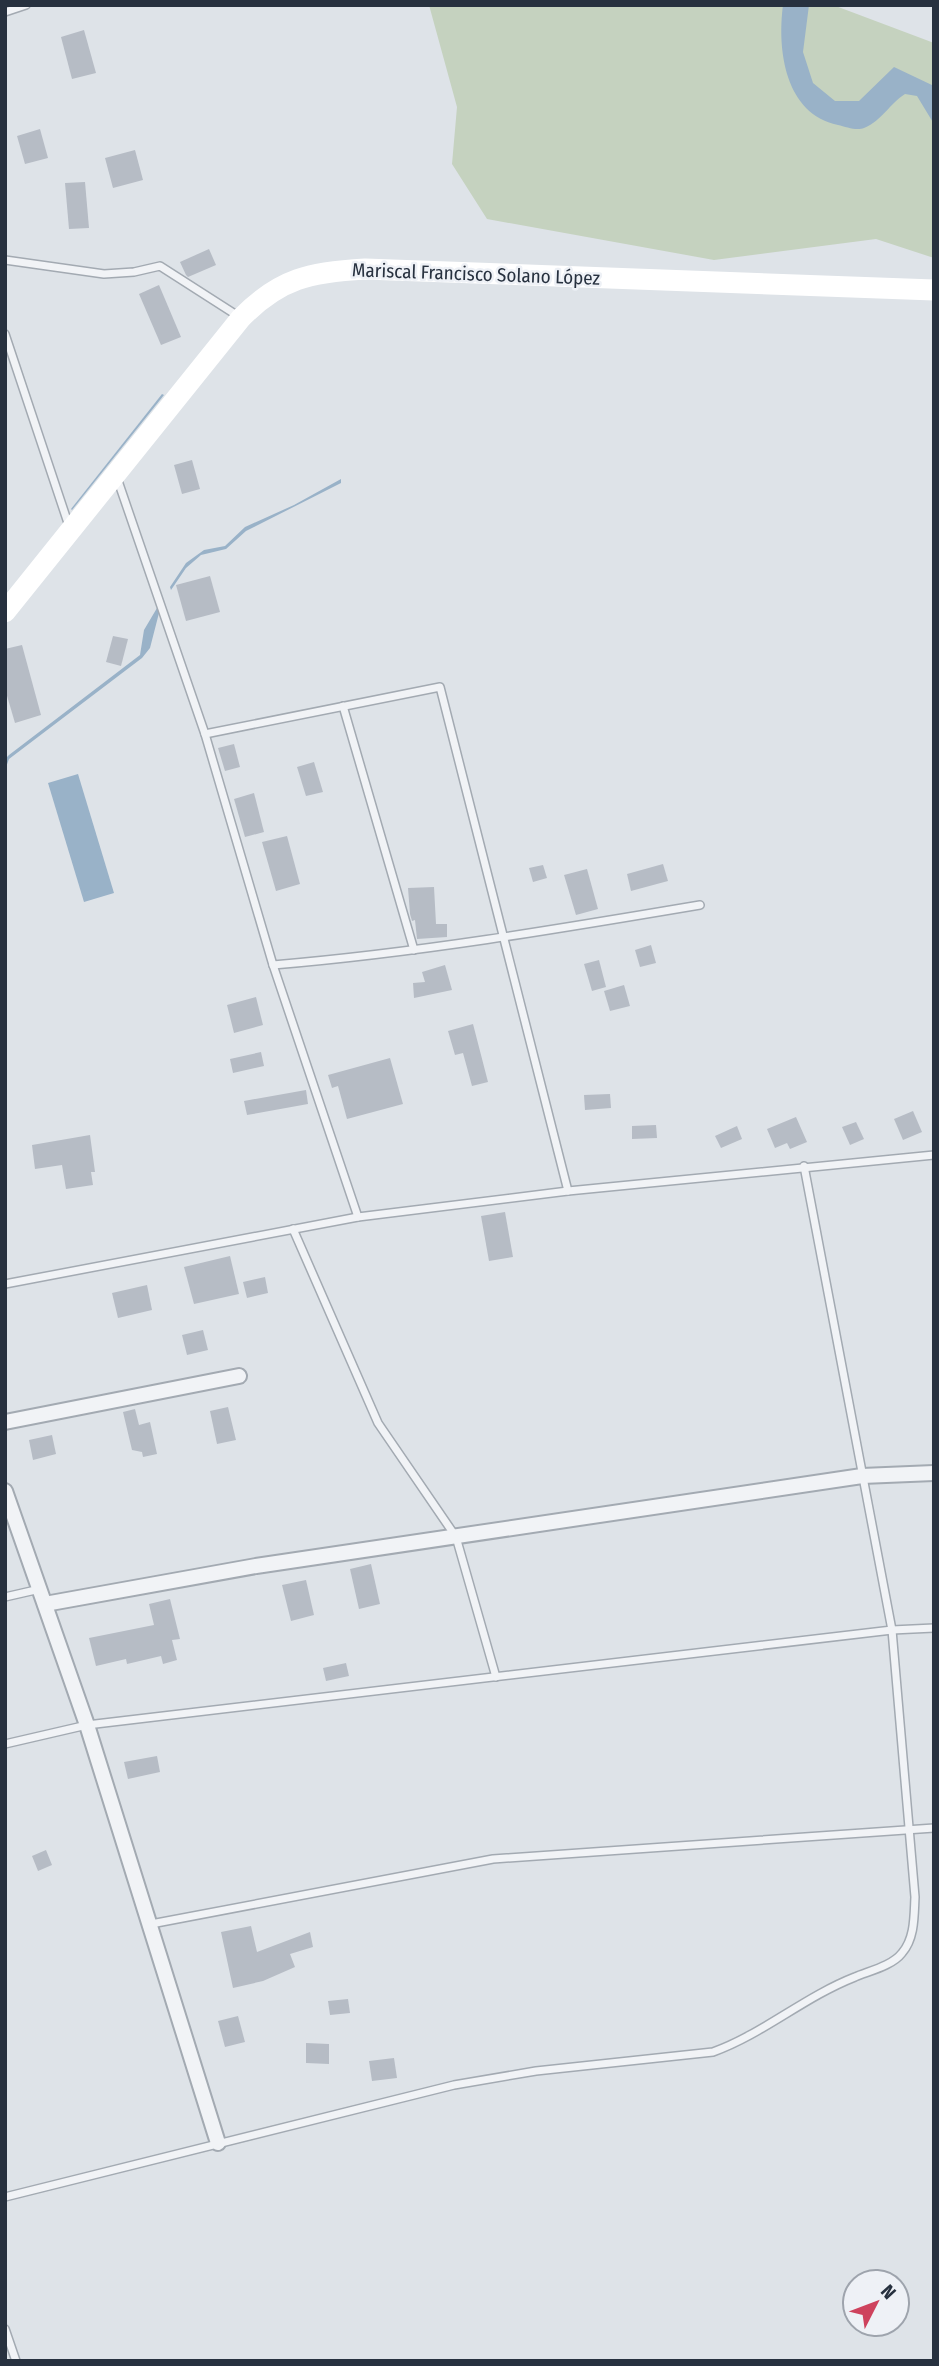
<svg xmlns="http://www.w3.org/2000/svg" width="939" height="2366" font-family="'Fira Sans Condensed',sans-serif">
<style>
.green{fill:#c5d2bf}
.water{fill:#99b2c8}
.building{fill:#b6bcc5}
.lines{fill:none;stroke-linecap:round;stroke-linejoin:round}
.service-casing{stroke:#a3aab2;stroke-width:10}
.minor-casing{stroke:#a3aab2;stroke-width:18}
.service{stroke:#f1f3f6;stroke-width:7}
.minor{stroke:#f1f3f6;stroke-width:14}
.secondary{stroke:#fff;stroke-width:21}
.labels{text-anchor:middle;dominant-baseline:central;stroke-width:5;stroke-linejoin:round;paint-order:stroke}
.street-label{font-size:19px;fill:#27313f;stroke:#eef1f6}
</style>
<rect width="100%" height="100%" fill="#dee3e8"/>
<polygon class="green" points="429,5 833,5 934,43 934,258 876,239 714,260 487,219 452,164 457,107"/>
<g class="water">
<path d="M783 5H809L803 52 813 83 835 101H859L894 67 934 86V124L917 96 905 94C889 104 883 120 864 128 857 131 846 127 838 125 785 114 777 50 783 5Z"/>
<polygon points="162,394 164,395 72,510 71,509"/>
<polygon points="341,479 341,483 246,531 226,549 201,555 186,568 171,590 170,587 186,563 204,550 225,546 245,527 294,505"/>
<polygon points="157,608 159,613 150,648 142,658 9,759 5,770 5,759 9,755 140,655 144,630"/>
<polygon points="78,774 114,893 84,902 48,783"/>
</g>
<g class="building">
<polygon points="84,30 96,73 72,79 61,37"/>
<polygon points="40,129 48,158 25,164 17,136"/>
<polygon points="135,150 143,180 113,188 105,158"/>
<polygon points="85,182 89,228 69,229 65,183"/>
<polygon points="209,249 216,265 188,277 186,275 180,262"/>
<polygon points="159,285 181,337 161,345 139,294"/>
<polygon points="192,460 200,489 182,494 174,465"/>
<polygon points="210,576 220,612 186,621 176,585"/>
<polygon points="113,636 128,639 121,666 106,662"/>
<polygon points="22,645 41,715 15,723 5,689 5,649"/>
<polygon points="234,744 240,767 225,771 218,748"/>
<polygon points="314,762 323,792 306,796 297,767"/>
<polygon points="254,793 264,832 245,837 234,799"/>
<polygon points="287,836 300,884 276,891 262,842"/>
<polygon points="663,864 668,881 631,891 627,874"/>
<polygon points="543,865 547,878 533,882 529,868"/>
<polygon points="587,869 598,909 576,915 564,875"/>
<polygon points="434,887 436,924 447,924 447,937 417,939 415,920 412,921 410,914 408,888"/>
<polygon points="651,945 656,963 640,967 635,950"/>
<polygon points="599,960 606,987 592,991 584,964"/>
<polygon points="445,965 452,990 414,998 413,983 425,982 422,972"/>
<polygon points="624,985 630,1006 610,1011 604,991"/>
<polygon points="256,997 263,1025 234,1033 227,1005"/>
<polygon points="473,1024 488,1082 472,1086 463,1053 455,1055 448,1031"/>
<polygon points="261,1052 264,1066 233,1073 230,1059"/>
<polygon points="390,1058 403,1104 347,1119 338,1086 332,1088 328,1075"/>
<polygon points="306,1090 308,1104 247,1115 244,1101"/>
<polygon points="610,1094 611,1108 585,1110 584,1095"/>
<polygon points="913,1111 922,1132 903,1140 894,1119"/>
<polygon points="796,1117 807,1142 790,1149 787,1143 775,1148 767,1129"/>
<polygon points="856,1122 864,1139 850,1145 842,1127"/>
<polygon points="656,1125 657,1138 632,1139 632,1126"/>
<polygon points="737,1126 742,1139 721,1148 715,1136"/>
<polygon points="90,1135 95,1172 91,1172 93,1185 66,1189 62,1165 35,1169 32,1145"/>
<polygon points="505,1212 513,1257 489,1261 481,1216"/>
<polygon points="230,1256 239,1294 194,1304 184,1267"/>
<polygon points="265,1277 268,1293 247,1298 243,1282"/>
<polygon points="147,1285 152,1310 118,1318 112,1293"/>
<polygon points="203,1330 208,1350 187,1355 182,1335"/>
<polygon points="228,1407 236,1440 217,1444 210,1411"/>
<polygon points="135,1409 139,1425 150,1422 157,1454 143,1457 142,1452 132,1450 123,1412"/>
<polygon points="52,1435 56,1454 33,1460 29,1440"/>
<polygon points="371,1564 380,1604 359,1609 350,1569"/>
<polygon points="306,1580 314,1615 291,1621 282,1585"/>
<polygon points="170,1599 180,1639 172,1640 177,1660 163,1664 161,1656 127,1664 126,1659 96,1666 89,1638 154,1625 149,1604"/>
<polygon points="346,1663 349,1676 326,1681 323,1668"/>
<polygon points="157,1756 160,1772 128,1779 124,1762"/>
<polygon points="46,1850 52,1865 38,1871 32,1856"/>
<polygon points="251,1926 257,1952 310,1932 313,1947 290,1954 295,1967 263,1981 233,1988 221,1932"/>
<polygon points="348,1999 350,2013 330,2015 328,2001"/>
<polygon points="238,2016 245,2042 225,2047 218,2021"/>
<polygon points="306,2043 329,2044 329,2064 306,2063"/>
<polygon points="394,2058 397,2078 372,2081 369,2061"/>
</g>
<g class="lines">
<g class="service-casing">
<g id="service">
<polyline points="5,12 26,5"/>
<polyline points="5,260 104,274 134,272 160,266 238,316"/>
<polyline points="5,334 69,526"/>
<polyline points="117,478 205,734 273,965 358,1217"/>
<polyline points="343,706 414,950"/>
<polyline points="205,734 440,687 568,1191"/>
<path d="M273 965C416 953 558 929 700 905"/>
<polyline points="293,1229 378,1423 456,1537 496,1677"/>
<polyline points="5,1284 358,1217 568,1191 934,1155"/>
<polyline points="5,1597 40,1589"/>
<polyline points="5,1744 87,1725 892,1630 934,1628"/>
<polyline points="151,1924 493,1859 934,1828"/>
<path d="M5 2197 454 2085 536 2071 713 2052C763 2034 804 1997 855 1977 869 1971 892 1966 902 1953 915 1938 914 1916 915 1897L892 1630 804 1166"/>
<polyline points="5,2329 16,2361"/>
</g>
</g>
<g class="minor-casing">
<g id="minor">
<polyline points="5,1422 239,1376"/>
<polyline points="5,1491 87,1725 218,2143"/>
<polyline points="45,1604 256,1566 862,1476 934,1473"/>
</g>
</g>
<use href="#service" class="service"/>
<use href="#minor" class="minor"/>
<path class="secondary" d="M5 612 241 318C280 278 311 272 365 269L934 290"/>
</g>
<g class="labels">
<g class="street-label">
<text transform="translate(476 274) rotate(2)">Mariscal Francisco Solano López</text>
</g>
</g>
<rect width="939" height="2366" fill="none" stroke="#27313f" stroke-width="14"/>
<g transform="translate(876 2303) rotate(48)"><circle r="33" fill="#eef1f6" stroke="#9ea4ad" stroke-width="2"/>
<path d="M0-5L12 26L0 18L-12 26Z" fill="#ce425d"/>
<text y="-10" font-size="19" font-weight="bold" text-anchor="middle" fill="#27313f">N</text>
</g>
</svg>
